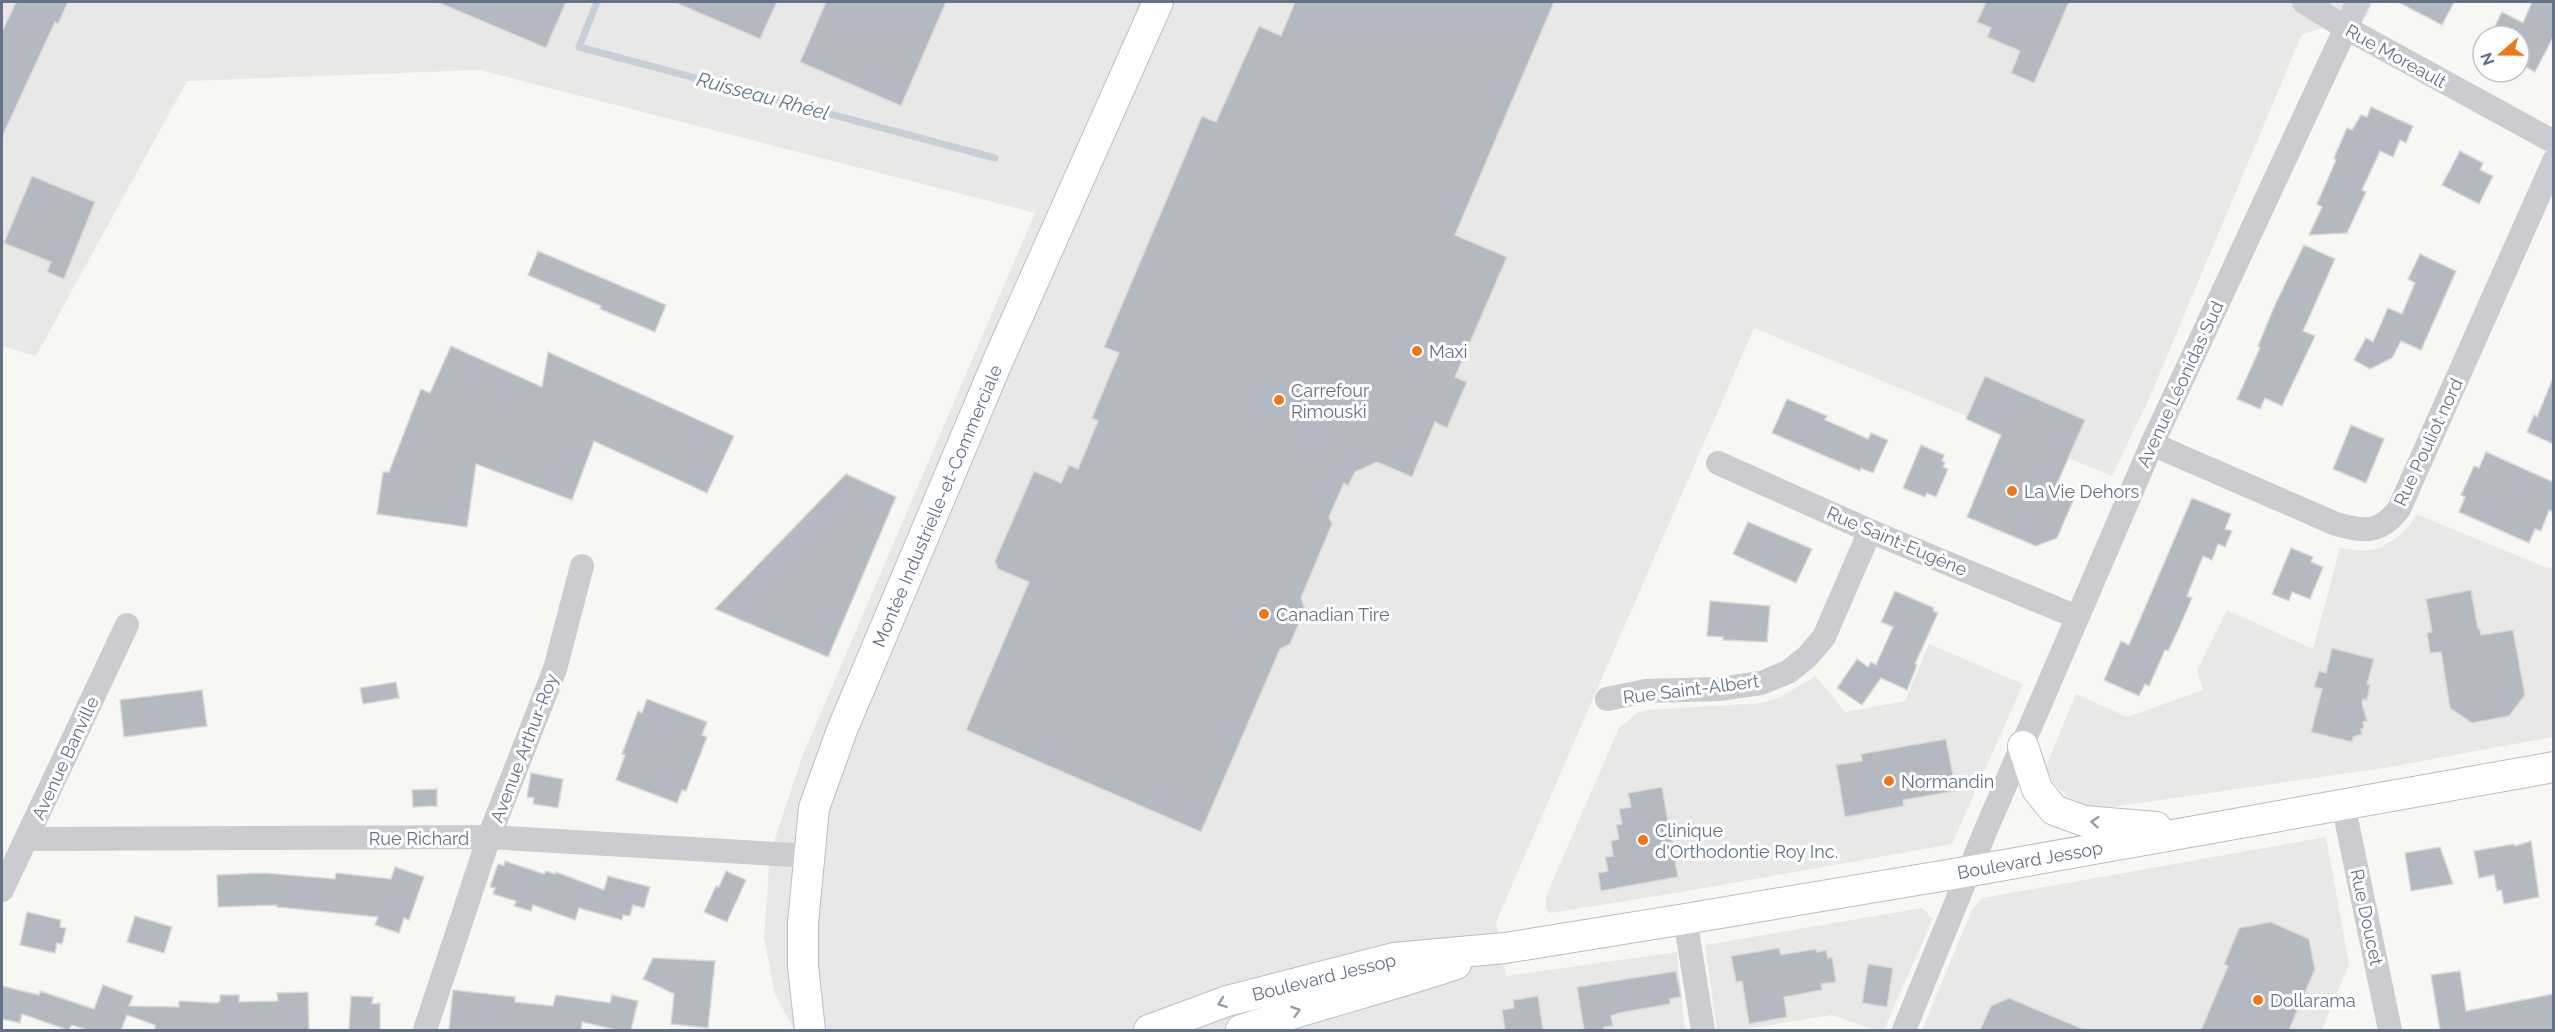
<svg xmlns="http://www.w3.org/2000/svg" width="2555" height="1032" font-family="Raleway,sans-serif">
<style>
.built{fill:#e8e8e7}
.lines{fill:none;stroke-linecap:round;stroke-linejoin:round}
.stream{stroke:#c7ced5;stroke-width:7}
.building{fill:#b4b9c1;stroke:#d9d9d7;stroke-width:1.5}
.major-casing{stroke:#babdc2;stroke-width:32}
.minor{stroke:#caccd0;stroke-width:24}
.major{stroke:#fff;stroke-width:30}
.oneway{stroke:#929cac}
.poi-dot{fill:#f1761a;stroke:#fff;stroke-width:2}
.labels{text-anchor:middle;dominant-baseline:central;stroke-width:6;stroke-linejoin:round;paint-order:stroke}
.street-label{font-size:18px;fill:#647188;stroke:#fff}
.poi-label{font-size:18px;fill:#647188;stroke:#fff;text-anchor:start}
.water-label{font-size:20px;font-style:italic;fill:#64798b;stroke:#fff}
</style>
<rect width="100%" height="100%" fill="#f7f8f4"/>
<g class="built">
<polygon points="2,2 2373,2 2367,16 2302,34 2149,399 2112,476 1754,328 1496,922 1506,976 1677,952 1685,1030 794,1030 774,992 764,937 770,854 802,757 1035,213 480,70 187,81 36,356 2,346"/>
<polygon points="2416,514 2545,567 2553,568 2553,737 2384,768 2105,808 2084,805 2070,798 2056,786 2049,776 2046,766 2076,694 2127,717 2203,690 2197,671 2227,610 2313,649 2340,548 2364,551 2380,548 2399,536 2410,525"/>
<polygon points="1929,644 2023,684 1952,844 1682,892 1550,913 1546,909 1546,896 1619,728 1637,713 1646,710 1762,703 1780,697 1816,676 1845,712 1905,701"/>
<polygon points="2326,837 2349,964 2322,1030 1922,1030 1972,910 1982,898"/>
<polygon points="1922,908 1928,913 1929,917 1933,918 1884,1030 1874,1030 1832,1015 1739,1030 1717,1030 1705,945"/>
</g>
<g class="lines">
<polyline class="stream" points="597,2 579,47 995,158"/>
</g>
<g class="building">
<polygon points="16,2 68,2 58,24 55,22 2,137 2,32"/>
<polygon points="437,2 566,2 546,48"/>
<polygon points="674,2 777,2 760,39"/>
<polygon points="826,2 946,2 901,106 800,62"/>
<polygon points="1295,2 1554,2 1455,235 1507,257 1455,377 1467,382 1447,428 1435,422 1412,477 1377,462 1355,472 1348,486 1344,483 1329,517 1332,524 1301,598 1305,609 1290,644 1280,649 1201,832 966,730 1029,582 998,569 995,561 1034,471 1061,483 1069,465 1078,469 1098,421 1092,418 1119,353 1104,347 1202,116 1216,122 1259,26 1281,36"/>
<polygon points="1986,2 2069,2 2034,83 2011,73 2020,51 1987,37 1991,28 1977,22"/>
<polygon points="2398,2 2454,2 2442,25"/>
<polygon points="2532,2 2553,2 2553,37 2535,72 2519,63 2519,36 2490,36 2502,12 2523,23"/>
<polygon points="2371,107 2413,126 2406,143 2400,140 2393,157 2380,151 2362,190 2366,192 2347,233 2309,235 2322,207 2317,204 2336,160 2334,158 2347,128 2352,130 2361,115 2367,117"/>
<polygon points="2460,151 2483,163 2480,170 2493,176 2479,204 2442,185"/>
<polygon points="32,176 95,202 64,279 47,272 51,262 4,243"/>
<polygon points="2304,245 2335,259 2303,331 2315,336 2282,406 2265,398 2260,409 2237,399 2260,348 2258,346 2275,305"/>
<polygon points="538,251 666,305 655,332 600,309 601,306 528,275"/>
<polygon points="2420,254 2456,271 2430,330 2421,350 2401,341 2392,358 2370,369 2354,360 2366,338 2373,342 2388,308 2402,314 2415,283 2408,279"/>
<polygon points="451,346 542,387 548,352 734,436 707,493 594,441 572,500 476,464 467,527 377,514 383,472 389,472 421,389 430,393"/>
<polygon points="1985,376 2085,420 2056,486 2076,494 2057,538 2036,546 1967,517 2001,435 1966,419"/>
<polygon points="2553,378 2553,444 2527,432 2534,415 2537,417"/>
<polygon points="1787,399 1827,416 1825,420 1868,439 1871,433 1888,440 1873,473 1861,468 1860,471 1772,433"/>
<polygon points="2351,425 2384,439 2366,483 2333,469"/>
<polygon points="1921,445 1944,455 1942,461 1945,462 1943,467 1948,469 1936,497 1927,493 1925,497 1903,488"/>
<polygon points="2486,452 2553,482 2553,512 2549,510 2541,531 2535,529 2529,543 2459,512 2465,497 2461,495 2474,466 2479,468"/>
<polygon points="846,474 896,497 828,657 715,609"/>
<polygon points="2192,498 2231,514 2225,529 2232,531 2225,547 2218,544 2212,560 2203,556 2187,596 2192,598 2178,630 2168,651 2165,650 2149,686 2145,684 2139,696 2104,680 2121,641 2129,645"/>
<polygon points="1748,522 1812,549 1796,583 1733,554"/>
<polygon points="2291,548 2313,557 2311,562 2323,567 2310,599 2292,592 2289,601 2272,594"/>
<polygon points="2471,590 2478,629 2480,629 2481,635 2513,630 2525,695 2509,716 2472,723 2450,708 2441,652 2430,653 2427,633 2432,632 2426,599"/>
<polygon points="1895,591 1934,608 1933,611 1938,613 1915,664 1917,665 1907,690 1881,678 1862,705 1837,688 1857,659 1868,667 1871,662 1876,665 1893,627 1881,622"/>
<polygon points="1710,601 1770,606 1767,642 1723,640 1723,637 1707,636"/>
<polygon points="2332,648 2374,659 2367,684 2370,685 2367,700 2363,699 2362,704 2367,721 2363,722 2364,728 2361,729 2362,734 2353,737 2352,742 2311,732 2322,689 2314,687 2319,671 2326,673"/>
<polygon points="396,682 399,698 363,704 360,688"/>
<polygon points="202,690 207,726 124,737 120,700"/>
<polygon points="647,699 707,722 702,735 707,737 686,791 682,790 677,803 616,780 625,755 622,754 638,711 642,713"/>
<polygon points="1946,739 1956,791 1903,800 1904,806 1845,817 1836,765 1862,761 1861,754"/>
<polygon points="531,773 563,779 558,808 533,804 534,798 527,797"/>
<polygon points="1662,787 1678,877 1601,891 1598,873 1608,871 1605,857 1613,856 1611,841 1619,839 1616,825 1622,824 1619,809 1631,807 1628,793"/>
<polygon points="437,789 437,806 413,807 412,790"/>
<polygon points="2531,841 2539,897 2504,904 2501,890 2497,891 2494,875 2479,878 2474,851 2514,844 2515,846"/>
<polygon points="2440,847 2453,884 2411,891 2405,853"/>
<polygon points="505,861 544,874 546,871 555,874 556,872 604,890 608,876 650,887 644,908 633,905 630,916 623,915 622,920 579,908 575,920 533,905 531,911 514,906 516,901 493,894 495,888 490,887 498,864 504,866"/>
<polygon points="395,867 424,877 409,920 404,918 399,933 375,925 378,917 277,907 277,905 218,907 217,875 264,873 335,879 336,873 391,879"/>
<polygon points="726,871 746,880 727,922 704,912 716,886 719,887"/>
<polygon points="27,912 61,920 60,927 66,928 62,944 57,943 55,953 20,945"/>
<polygon points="135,916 172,927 164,953 127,942"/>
<polygon points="2271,922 2309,939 2315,969 2289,1030 2201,1030 2228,966 2224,964 2239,928"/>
<polygon points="1779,948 1781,955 1816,949 1817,952 1826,950 1828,958 1832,957 1836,982 1821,984 1822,990 1784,997 1787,1017 1749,1024 1742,981 1736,982 1731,956"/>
<polygon points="653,958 715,961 708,1028 671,1024 674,994 643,979"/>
<polygon points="1868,964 1893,968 1887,1007 1862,1003"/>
<polygon points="1676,971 1681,997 1670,999 1670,1004 1619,1013 1611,1016 1613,1026 1604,1027 1604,1030 1584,1030 1577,987"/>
<polygon points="2460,971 2466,1011 2553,994 2553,1030 2440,1030 2431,975"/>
<polygon points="103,985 133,996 129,1006 179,1007 179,1001 217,1003 220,1001 220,995 239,995 239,1002 278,1001 277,993 308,992 309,1030 155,1030 155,1025 127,1015 121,1030 88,1030 72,1025 68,1030 22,1014 20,1023 2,1019 2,986 39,995 40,991 94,1009"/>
<polygon points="453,990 515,997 515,1002 553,1006 556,995 610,1003 612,995 638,1001 631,1030 617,1030 582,1022 581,1030 449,1030"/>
<polygon points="351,996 373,997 372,1004 380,1003 380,1030 349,1030"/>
<polygon points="1538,996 1543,1030 1505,1030 1502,1010 1514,1008 1513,1000"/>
<polygon points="2009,998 2085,1030 1980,1030 1991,1006"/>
</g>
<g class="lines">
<g class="major-casing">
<g id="major">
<polyline points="2023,746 2037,789 2054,810 2084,821 2156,827"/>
<polyline points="810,1030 803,966 803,923 814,808 842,730 997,363 1158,2"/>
<polyline points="1149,1030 1227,1001 1394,958 1505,948 1685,919 1971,871 2554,767"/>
<path d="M1241 1030C1312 1006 1385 988 1456 964"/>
</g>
</g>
<g class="minor">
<polyline points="2304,2 2346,28 2554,142"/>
<path d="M2152 444 2336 524C2363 532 2380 534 2399 509L2554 161"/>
<polyline points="1718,463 1870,531 2077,617"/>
<polyline points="1607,699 1646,691 1719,689 1761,683 1788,672 1807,657 1824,637 1870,531"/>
<polyline points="2343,804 2390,1030"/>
<polyline points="27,839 489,837 810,856"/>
<polyline points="2,890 127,625"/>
<polyline points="1685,919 1703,1030"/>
<polyline points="425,1030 489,837 555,669 582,566"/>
<polyline points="1904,1030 1985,832 2152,444 2358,2"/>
</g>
<use href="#major" class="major"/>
</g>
<defs><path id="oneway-chevron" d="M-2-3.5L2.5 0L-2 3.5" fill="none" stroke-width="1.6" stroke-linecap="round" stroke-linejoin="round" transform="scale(1.5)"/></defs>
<g class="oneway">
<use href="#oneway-chevron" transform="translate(2095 822) rotate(-175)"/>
<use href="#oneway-chevron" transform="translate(1222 1003) rotate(160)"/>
<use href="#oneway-chevron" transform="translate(1296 1011) rotate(-17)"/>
</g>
<g class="poi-dot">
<circle cx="1417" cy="351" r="6"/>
<circle cx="1279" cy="400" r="6"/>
<circle cx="2012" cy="491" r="6"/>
<circle cx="1264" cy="614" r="6"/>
<circle cx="1889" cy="781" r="6"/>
<circle cx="1643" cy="840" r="6"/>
<circle cx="2258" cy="1000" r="6"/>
</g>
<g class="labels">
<g class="street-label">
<text transform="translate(2396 56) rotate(29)">Rue Moreault</text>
<text transform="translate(2180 384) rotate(-65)">Avenue Léonidas Sud</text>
<text transform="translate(2428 442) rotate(-65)">Rue Pouliot nord</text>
<text transform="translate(937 506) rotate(-67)">Montée Industrielle-et-Commerciale</text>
<text transform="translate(1897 541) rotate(23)">Rue Saint-Eugène</text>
<text transform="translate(1691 689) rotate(-7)">Rue Saint-Albert</text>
<text transform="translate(524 748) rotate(-69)">Avenue Arthur-Roy</text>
<text transform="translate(65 758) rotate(-65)">Avenue Banville</text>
<text x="419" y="838">Rue Richard</text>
<text transform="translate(2030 860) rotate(-10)">Boulevard Jessop</text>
<text transform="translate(2367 917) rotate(78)">Rue Doucet</text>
<text transform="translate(1324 977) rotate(-14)">Boulevard Jessop</text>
</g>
<g class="poi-label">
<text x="1429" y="351">Maxi</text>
<text x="1291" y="390">Carrefour<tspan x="1291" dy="21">Rimouski</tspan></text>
<text x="2024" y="491">La Vie Dehors</text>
<text x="1276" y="614">Canadian Tire</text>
<text x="1901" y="781">Normandin</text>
<text x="1655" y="830">Clinique<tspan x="1655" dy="21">d'Orthodontie Roy Inc.</tspan></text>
<text x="2270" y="1000">Dollarama</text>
</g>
<g class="water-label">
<text transform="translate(763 96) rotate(15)">Ruisseau Rhéel</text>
</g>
</g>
<rect width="2555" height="1032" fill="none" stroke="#647188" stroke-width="6"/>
<g transform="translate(2501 54) rotate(250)"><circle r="28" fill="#ffffff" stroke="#c1c6cf" stroke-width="1.5"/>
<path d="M0-4.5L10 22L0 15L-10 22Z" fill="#f1761a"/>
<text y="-9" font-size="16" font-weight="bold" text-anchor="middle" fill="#647188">N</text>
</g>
</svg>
